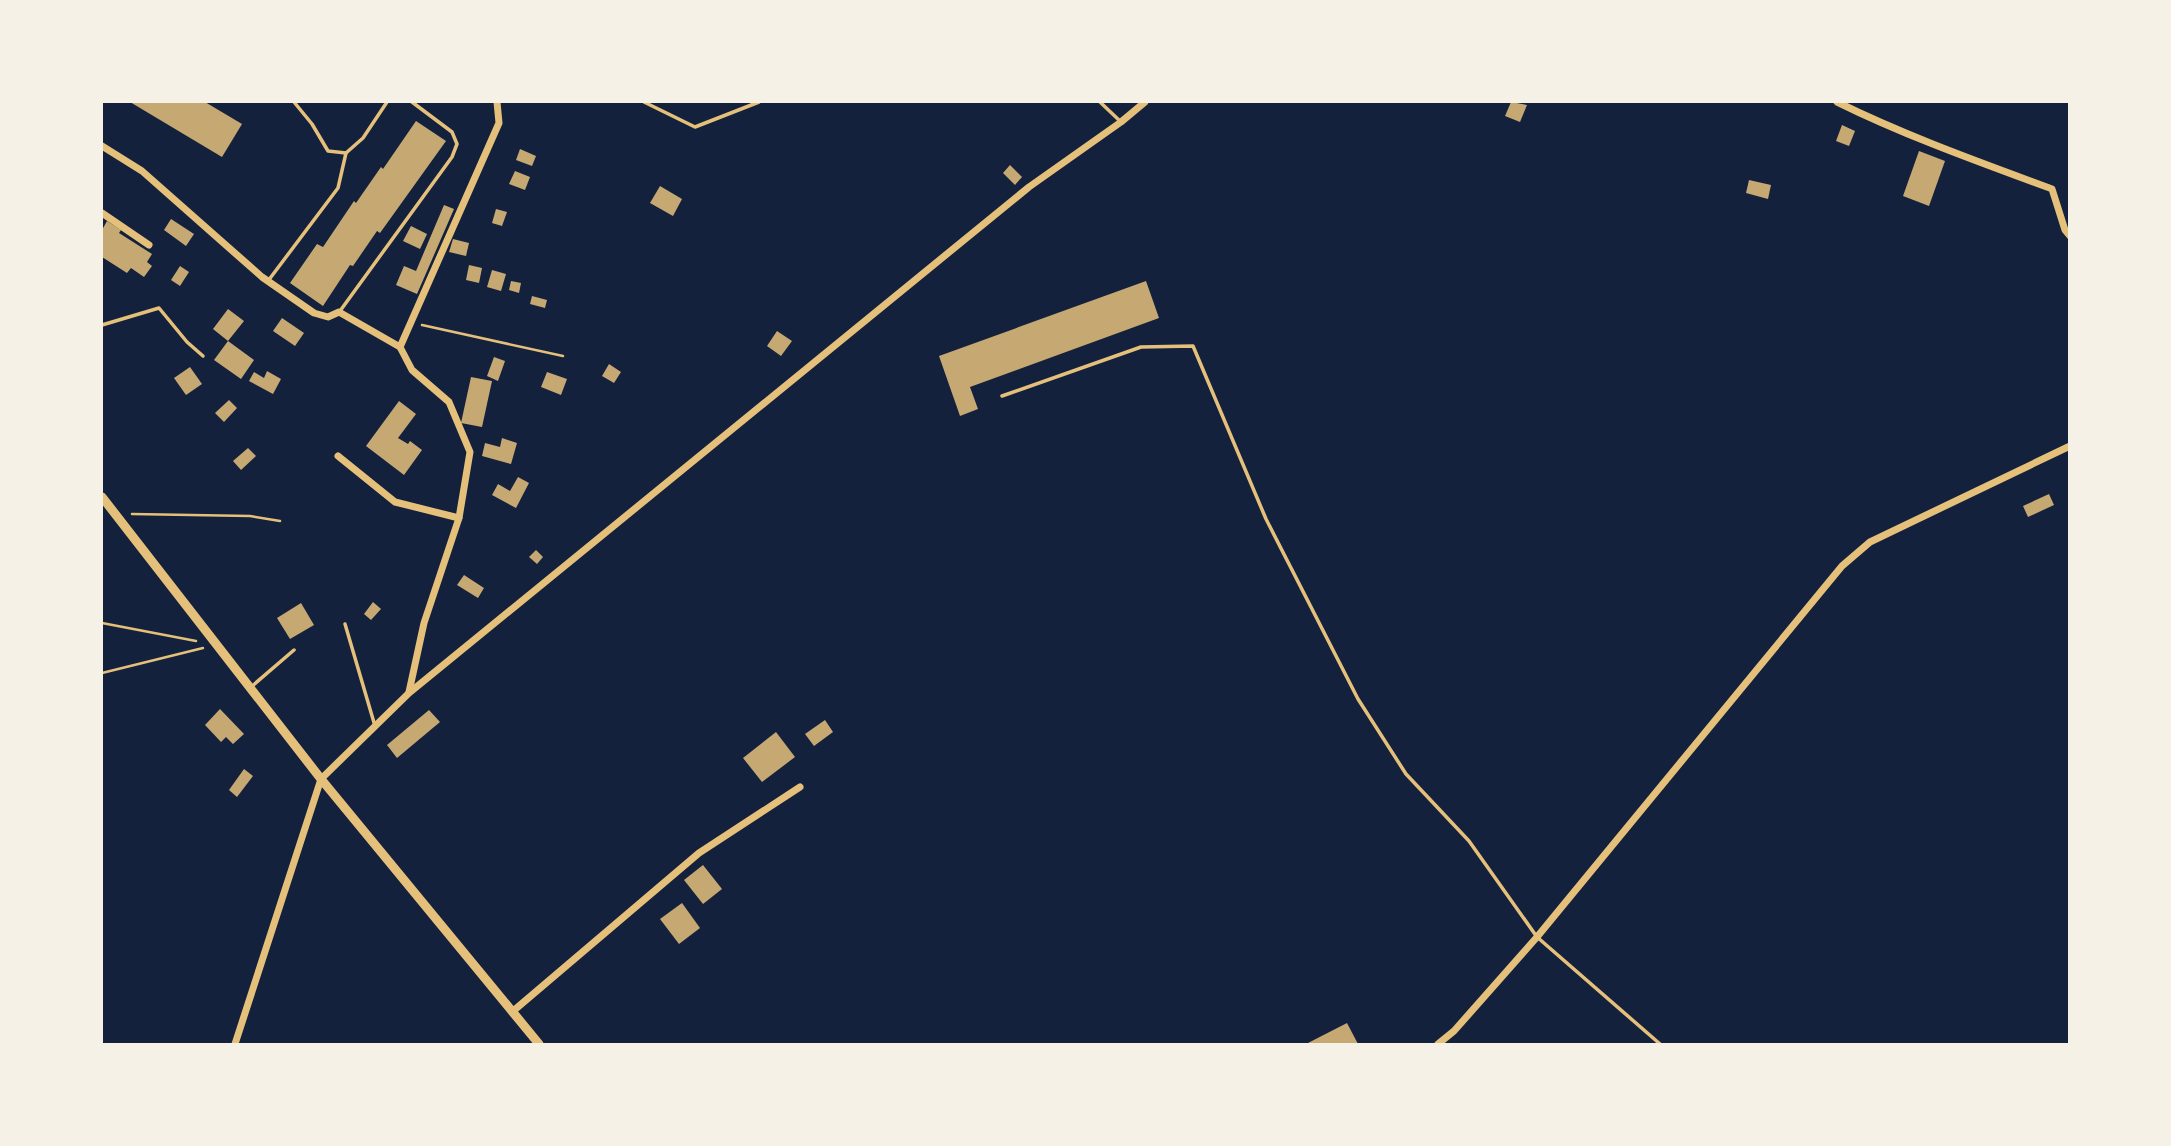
<svg xmlns="http://www.w3.org/2000/svg" width="2171" height="1146" font-family="'Crimson Pro',serif">
<style>
.building{fill:#c6a872}
.lines{fill:none;stroke-linecap:round;stroke-linejoin:round}
.path{stroke:#e5c07b;stroke-width:2.5}
.service{stroke:#e5c07b;stroke-width:3.5}
.minor{stroke:#e5c07b;stroke-width:7}
.tertiary{stroke:#e5c07b;stroke-width:9}
</style>
<rect width="100%" height="100%" fill="#14213d"/>
<g class="building">
<polygon points="130,102 205,102 242,124 222,157"/>
<polygon points="1511,102 1527,105 1520,122 1505,116"/>
<polygon points="416,121 446,141 380,233 377,231 353,266 350,265 323,306 290,283 317,244 323,247 354,201 356,203 381,167 383,169"/>
<polygon points="1842,125 1855,131 1849,146 1836,141"/>
<polygon points="520,149 536,156 532,166 516,160"/>
<polygon points="1919,151 1945,161 1929,206 1903,196"/>
<polygon points="1010,165 1022,177 1015,185 1003,173"/>
<polygon points="515,171 530,177 525,190 509,184"/>
<polygon points="1749,180 1771,185 1768,199 1746,193"/>
<polygon points="660,186 682,199 673,216 650,203"/>
<polygon points="444,205 454,209 417,294 396,285 404,266 416,271"/>
<polygon points="496,209 507,212 502,226 492,223"/>
<polygon points="171,219 194,234 186,246 164,230"/>
<polygon points="107,221 121,230 119,233 152,254 147,262 152,266 144,277 131,268 127,273 102,257 102,230"/>
<polygon points="411,226 427,234 420,249 403,241"/>
<polygon points="453,239 469,243 466,256 449,252"/>
<polygon points="469,265 482,268 479,283 466,280"/>
<polygon points="180,266 189,272 180,286 171,280"/>
<polygon points="492,270 506,274 501,291 487,287"/>
<polygon points="511,281 521,283 519,293 509,290"/>
<polygon points="1146,281 1159,318 970,387 978,409 960,416 939,356"/>
<polygon points="532,296 547,300 545,308 530,304"/>
<polygon points="228,309 244,321 228,341 254,360 241,379 214,360 228,341 213,329"/>
<polygon points="282,318 304,333 295,346 273,331"/>
<polygon points="777,331 792,341 781,356 767,346"/>
<polygon points="494,357 505,361 498,381 487,376"/>
<polygon points="609,364 621,372 614,383 602,376"/>
<polygon points="190,367 202,384 186,395 174,378"/>
<polygon points="267,371 281,379 273,394 249,381 254,372 264,378"/>
<polygon points="547,372 567,379 561,395 541,387"/>
<polygon points="471,377 492,381 482,427 461,423"/>
<polygon points="229,400 237,408 224,422 215,413"/>
<polygon points="399,401 416,414 398,438 408,444 410,441 422,450 404,475 366,446"/>
<polygon points="502,438 517,443 511,464 482,456 485,443 500,447"/>
<polygon points="248,448 256,456 241,470 233,461"/>
<polygon points="518,477 529,483 516,508 492,495 498,484 510,491"/>
<polygon points="2049,494 2054,505 2028,517 2023,506"/>
<polygon points="536,550 543,557 537,564 529,557"/>
<polygon points="464,575 484,588 478,598 457,585"/>
<polygon points="373,602 381,609 371,620 364,614"/>
<polygon points="301,603 314,625 290,639 277,618"/>
<polygon points="220,709 244,734 233,744 226,737 221,742 205,725"/>
<polygon points="429,710 440,722 397,758 387,745"/>
<polygon points="825,720 833,732 814,746 805,734"/>
<polygon points="776,732 795,757 762,782 743,758"/>
<polygon points="244,769 253,776 237,797 229,790"/>
<polygon points="703,865 722,889 703,904 684,880"/>
<polygon points="682,903 700,928 679,944 660,919"/>
<polygon points="1347,1023 1358,1044 1306,1044"/>
</g>
<g class="lines">
<g class="path">
<polyline points="422,325 563,356"/>
<polyline points="132,514 250,516 280,521"/>
<polyline points="102,623 196,641"/>
<polyline points="102,673 203,648"/>
</g>
<g class="service">
<polyline points="294,102 312,124 328,151 346,153 363,138 387,102"/>
<polyline points="644,102 695,127 759,102"/>
<polyline points="1100,102 1121,122"/>
<polyline points="268,281 338,188 346,153"/>
<polyline points="340,311 452,157 457,144 452,132 412,102"/>
<polyline points="102,325 159,308 187,342 203,356"/>
<polyline points="1002,396 1141,347 1193,346 1266,519 1358,699 1406,774 1469,841 1537,937 1660,1044"/>
<polyline points="345,624 375,726"/>
<polyline points="251,687 294,650"/>
</g>
<g class="minor">
<path d="M1837 102C1906 136 1979 162 2052 189L2065 230 2070 236"/>
<polyline points="102,146 142,171 262,277 314,313 328,317 339,312 400,347"/>
<polyline points="102,213 149,245"/>
<polyline points="338,456 395,502 459,518"/>
<polyline points="409,692 424,623 459,518 470,452 449,402 412,370 400,347 499,123 497,102"/>
<polyline points="512,1012 699,853 800,787"/>
<polyline points="235,1044 321,779 409,693 1029,187 1121,122 1145,102"/>
<polyline points="1438,1044 1454,1031 1537,937 1842,566 1870,542 2070,446"/>
</g>
<polyline class="tertiary" points="102,497 321,779 539,1044"/>
</g>
<rect width="2171" height="1146" fill="none" stroke="#f6f1e7" stroke-width="206"/>
</svg>
